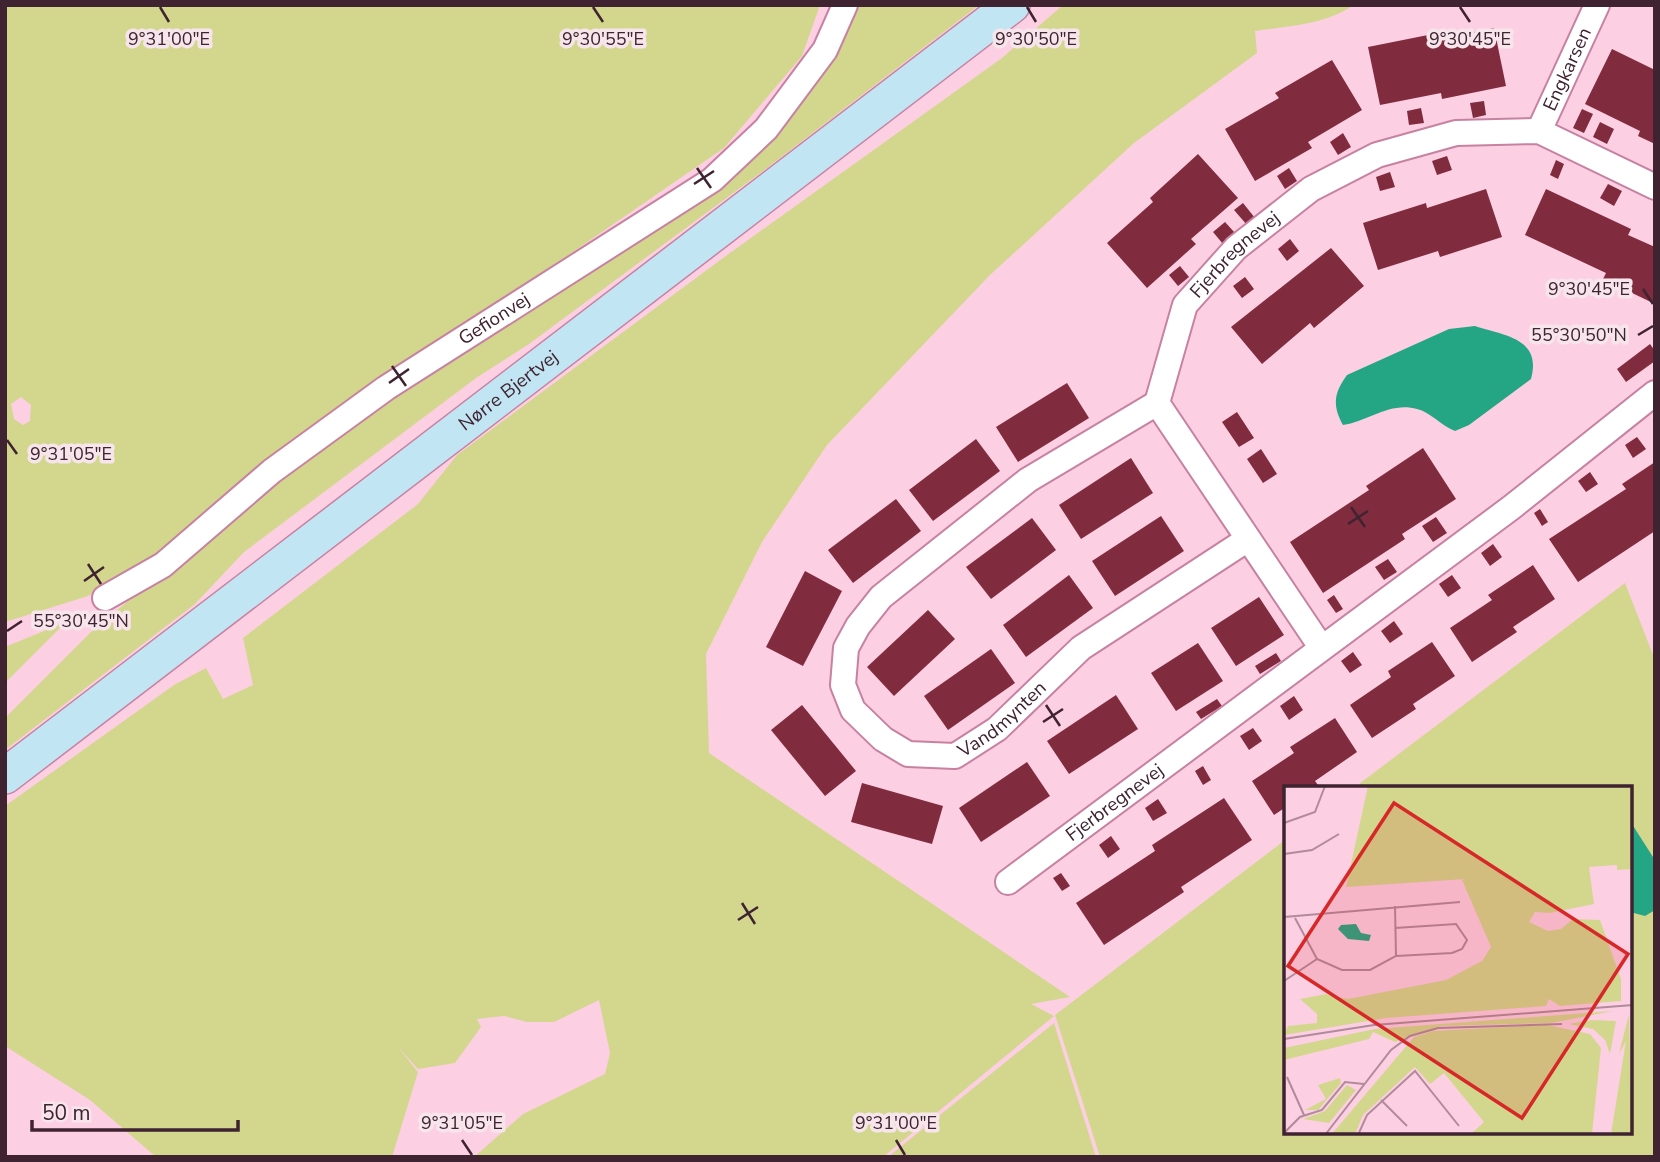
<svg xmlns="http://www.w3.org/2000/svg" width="1660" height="1162" font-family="'Nunito Sans',sans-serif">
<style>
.green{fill:#d3d78d;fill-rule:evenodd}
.water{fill:#24a584}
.building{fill:#812b3e}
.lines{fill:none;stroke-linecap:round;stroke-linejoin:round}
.street-casing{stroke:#c781a1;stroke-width:28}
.secondary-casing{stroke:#c781a1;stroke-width:38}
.street{stroke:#fff;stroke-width:24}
.secondary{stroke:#c2e5f3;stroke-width:35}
.ticks{fill:none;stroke:#3f2330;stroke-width:2.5}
.labels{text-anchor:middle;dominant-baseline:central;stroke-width:7;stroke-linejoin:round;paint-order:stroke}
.street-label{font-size:19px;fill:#3f2330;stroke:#f6e6ec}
.inset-road{fill:none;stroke:#b18a9b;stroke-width:2}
.view{fill:#d62828;fill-opacity:0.15;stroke:#d62828;stroke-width:3.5}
.inset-edge{fill:none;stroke:#3f2330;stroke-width:3.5}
.ticks-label{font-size:18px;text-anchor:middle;fill:#3f2330;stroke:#f6e6ec;stroke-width:7;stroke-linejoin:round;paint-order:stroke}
</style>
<rect width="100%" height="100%" fill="#fdcfe3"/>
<g class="green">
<path d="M5 5H820L802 56 724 148 567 256 345 401 175 545 88 596 5 622ZM21 397 31 405 30 421 23 425 14 419 11 404Z"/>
<polygon points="860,5 979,5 763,171 529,344 476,378 244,552 195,604 5,750 5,718 98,625 362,416 702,195 834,54"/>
<path d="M1063 5H1354C1324 25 1289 26 1255 31L1257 53 1134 143 990 275 827 445 762 542 706 654 709 753 1070 997 1031 1004 1054 1016 883 1157H474L523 1114 605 1074 610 1053 599 1000 554 1022H527L504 1016 477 1019 481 1027 455 1063 418 1069 397 1046 418 1072 392 1157H156L90 1100 5 1046V806L174 685 206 668 223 699 253 685 243 638 418 504 457 455 723 258 1002 58Z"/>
<polygon points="1625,583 1655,660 1655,1157 1100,1157 1055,1015 1285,840 1286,1132 1630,1132 1630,788 1355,787"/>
<polygon points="66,622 5,683 5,647"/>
<polygon points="1054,1023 1096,1157 888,1157"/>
</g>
<g class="water">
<path d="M1475 326C1505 336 1542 338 1531 379L1469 425 1455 431C1442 426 1430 412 1417 409 1391 401 1368 421 1343 425 1332 405 1334 393 1347 375L1449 329Z"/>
<polygon points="1630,821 1653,857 1655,910 1645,916 1630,912"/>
</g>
<g class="building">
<polygon points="1494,28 1506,86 1442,99 1441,93 1380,105 1368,47 1433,34 1434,40"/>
<polygon points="1612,49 1655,70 1655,144 1638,136 1640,131 1585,104"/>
<polygon points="1332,60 1362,110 1308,142 1312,148 1255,181 1225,129 1279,98 1275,93"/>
<polygon points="1484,101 1486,115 1473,118 1470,103"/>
<polygon points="1421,108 1424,123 1409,125 1407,111"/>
<polygon points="1582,109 1593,114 1584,133 1573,128"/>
<polygon points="1600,122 1614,129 1607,144 1593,137"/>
<polygon points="1343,133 1351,147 1338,155 1330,142"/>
<polygon points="1198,154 1238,198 1191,239 1196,244 1147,288 1107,243 1153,202 1150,198"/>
<polygon points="1447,156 1452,170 1437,175 1432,161"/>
<polygon points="1556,160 1564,164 1558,179 1550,175"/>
<polygon points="1289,168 1297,181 1285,189 1277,176"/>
<polygon points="1390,172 1395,187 1380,191 1376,177"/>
<polygon points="1608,184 1622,191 1614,206 1600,198"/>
<polygon points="1486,189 1502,237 1440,257 1438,251 1378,270 1363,223 1426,203 1427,208"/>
<polygon points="1546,189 1631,229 1628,235 1655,247 1655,304 1603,279 1606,273 1525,235"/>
<polygon points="1243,203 1255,218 1247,225 1234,210"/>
<polygon points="1225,222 1235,233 1223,244 1213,232"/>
<polygon points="1290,239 1299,251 1287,261 1278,249"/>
<polygon points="1331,248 1364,286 1314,328 1310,323 1262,364 1231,327"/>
<polygon points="1180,266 1189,277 1178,286 1169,275"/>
<polygon points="1245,277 1254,289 1242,298 1233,286"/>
<polygon points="1650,344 1655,351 1655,361 1626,382 1617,369"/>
<polygon points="1067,383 1089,418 1018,462 996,427"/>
<polygon points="1237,412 1254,438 1239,447 1222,422"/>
<polygon points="1637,437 1646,449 1633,458 1625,445"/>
<polygon points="976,439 1000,471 933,521 909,490"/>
<polygon points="1423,448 1456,499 1402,534 1405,539 1323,593 1290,542 1369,490 1366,486"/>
<polygon points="1261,449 1277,474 1263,483 1247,459"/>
<polygon points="1131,458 1153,493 1081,539 1059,505"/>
<polygon points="1655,462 1655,531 1578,582 1549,539 1626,489 1622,484"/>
<polygon points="1590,472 1598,484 1586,492 1578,481"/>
<polygon points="896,499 921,531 853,583 828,550"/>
<polygon points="1540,509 1548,522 1542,526 1534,513"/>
<polygon points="1161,516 1184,551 1115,596 1092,561"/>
<polygon points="1436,517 1447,533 1433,542 1422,526"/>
<polygon points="1032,518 1056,550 991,599 966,567"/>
<polygon points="1493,544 1502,557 1490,566 1481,553"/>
<polygon points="1388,559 1397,572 1384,580 1375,567"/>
<polygon points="1533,565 1555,599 1513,627 1517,632 1472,662 1450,628 1492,600 1488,595"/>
<polygon points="805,571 842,591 803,666 766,647"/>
<polygon points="1069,575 1093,608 1026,657 1003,625"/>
<polygon points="1452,575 1461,588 1448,597 1439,584"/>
<polygon points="1334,595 1343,609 1336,613 1327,600"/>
<polygon points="1259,597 1284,635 1236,666 1211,628"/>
<polygon points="928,610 955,639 894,696 867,667"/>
<polygon points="1394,621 1403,634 1390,643 1381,631"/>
<polygon points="1432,642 1455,676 1413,704 1416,709 1372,738 1350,705 1391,677 1388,671"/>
<polygon points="1198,643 1223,681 1176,711 1151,673"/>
<polygon points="991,649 1015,683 948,730 924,696"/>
<polygon points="1353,652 1362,665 1350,673 1341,661"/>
<polygon points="1276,653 1281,661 1260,674 1255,666"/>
<polygon points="1116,695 1138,729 1069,774 1047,741"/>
<polygon points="1294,696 1303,710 1289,720 1280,706"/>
<polygon points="1217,699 1222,706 1201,719 1196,712"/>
<polygon points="802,705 856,771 825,796 771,730"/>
<polygon points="1335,718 1357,752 1315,781 1318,785 1315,788 1286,788 1286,807 1274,815 1252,781 1294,753 1290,747"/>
<polygon points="1253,728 1262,741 1249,750 1240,736"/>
<polygon points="1027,762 1050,796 981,842 959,808"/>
<polygon points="1203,766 1211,780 1203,785 1195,771"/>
<polygon points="862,783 943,806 932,844 851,822"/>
<polygon points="1224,798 1252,840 1181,887 1184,892 1104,945 1076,903 1155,851 1152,845"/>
<polygon points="1158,799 1167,813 1153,821 1145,808"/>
<polygon points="1111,836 1120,849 1108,858 1099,845"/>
<polygon points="1061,873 1070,886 1062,891 1053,878"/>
</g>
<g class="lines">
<g class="street-casing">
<g id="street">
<path id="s1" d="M1539 131 1597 5"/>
<path id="s2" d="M1157 403 1028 480 881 597 858 626 846 648 843 685 853 710 883 739 908 754 955 756 997 729 1081 648 1248 539"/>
<path id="s3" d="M105 598 163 565 272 471 386 388 712 180 766 129 825 50 845 5"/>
<path id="s4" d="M1321 647 1157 403 1185 305 1236 248 1311 189 1377 155 1456 133 1539 131 1655 187"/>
<path id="s5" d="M1008 882 1512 507 1655 393"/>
</g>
</g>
<g class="secondary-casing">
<g id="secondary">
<path id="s6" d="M5 776 1012 5"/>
</g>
</g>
<use href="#street" class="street"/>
<use href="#secondary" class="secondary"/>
</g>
<path class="ticks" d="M160 7 169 22M593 7 603 22M1027 7 1036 22M1460 7 1470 22M697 168 711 188M694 184 714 171M1643 289 1653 304M1638 335 1653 326M392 366 406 386M389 383 409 369M7 440 17 454M1351 507 1365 527M1348 524 1368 511M88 564 101 584M84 581 104 567M7 631 22 621M1046 705 1060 726M1043 722 1063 709M742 903 755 924M738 920 758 907M462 1140 472 1155M896 1140 905 1155"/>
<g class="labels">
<g class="street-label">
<text stroke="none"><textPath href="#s1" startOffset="68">Engkarsen</textPath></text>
<text stroke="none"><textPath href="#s4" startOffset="467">Fjerbregnevej</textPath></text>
<text stroke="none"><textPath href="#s3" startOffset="480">Gefionvej</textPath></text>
<text stroke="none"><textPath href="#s6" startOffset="634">Nørre Bjertvej</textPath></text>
<text stroke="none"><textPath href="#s2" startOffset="642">Vandmynten</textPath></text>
<text stroke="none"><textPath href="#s5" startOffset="133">Fjerbregnevej</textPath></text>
</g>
</g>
<g transform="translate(1284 786)">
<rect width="348" height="348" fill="#fdcfe3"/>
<path d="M84 0H348V83L333 84V79L305 81 310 118 266 127 251 126 245 136 264 145 277 143 289 133 316 134 337 193V215L276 220 265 213 262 220 102 232 0 249 4 240 33 237V228L16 213 42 208 64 213 162 194 198 175 207 161 178 94 182 93 62 101ZM329 225 267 237 157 240 111 256 89 246 85 253 0 274V262L91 243ZM345 228 348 348H327L342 255 335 268ZM308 234 332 235 326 268 321 254 309 243 285 238ZM263 239 306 248 317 262 308 348H187L200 336 160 287 146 298 131 281 79 329 71 348 47 349 130 251 149 245ZM56 292 57 297 34 324H21L42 313 34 299ZM63 299 72 304 45 337 19 333 41 325Z" fill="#d3d78d"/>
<path d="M72 138 77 147 87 149 85 155 64 153 54 143 57 139Z" fill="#24a584"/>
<path class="inset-road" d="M0 37 31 26 41 0M0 68 28 64 55 48M0 131 176 116M11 132 33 173 58 184H86L112 170 111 120M111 142 172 138 183 154 178 163 168 167 112 170M0 195 33 173M0 253 90 239 349 219M3 291 20 329M97 314 123 340M0 347 16 331 38 324 61 296 80 298M41 349 107 264 126 250 154 242 278 238M74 349 83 329 131 285 175 340"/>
<path class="view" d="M110 17 344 168 238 332 4 180Z"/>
<rect width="348" height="348" class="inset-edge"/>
</g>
<g class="ticks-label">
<text x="169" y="45">9°31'00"E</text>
<text x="603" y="45">9°30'55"E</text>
<text x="1470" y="45">9°30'45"E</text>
<text x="1036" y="45">9°30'50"E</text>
<text x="1589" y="295">9°30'45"E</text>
<text x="1579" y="341">55°30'50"N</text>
<text x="71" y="460">9°31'05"E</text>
<text x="81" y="627">55°30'45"N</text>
<text x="462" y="1129">9°31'05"E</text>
<text x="896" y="1129">9°31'00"E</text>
</g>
<rect width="1660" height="1162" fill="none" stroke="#3f2330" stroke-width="14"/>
<path d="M32 1120v10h206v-10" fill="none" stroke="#3f2330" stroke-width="3.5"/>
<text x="42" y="1120" font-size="21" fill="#3f2330" stroke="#f6e6ec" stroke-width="5" paint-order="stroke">50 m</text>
</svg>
